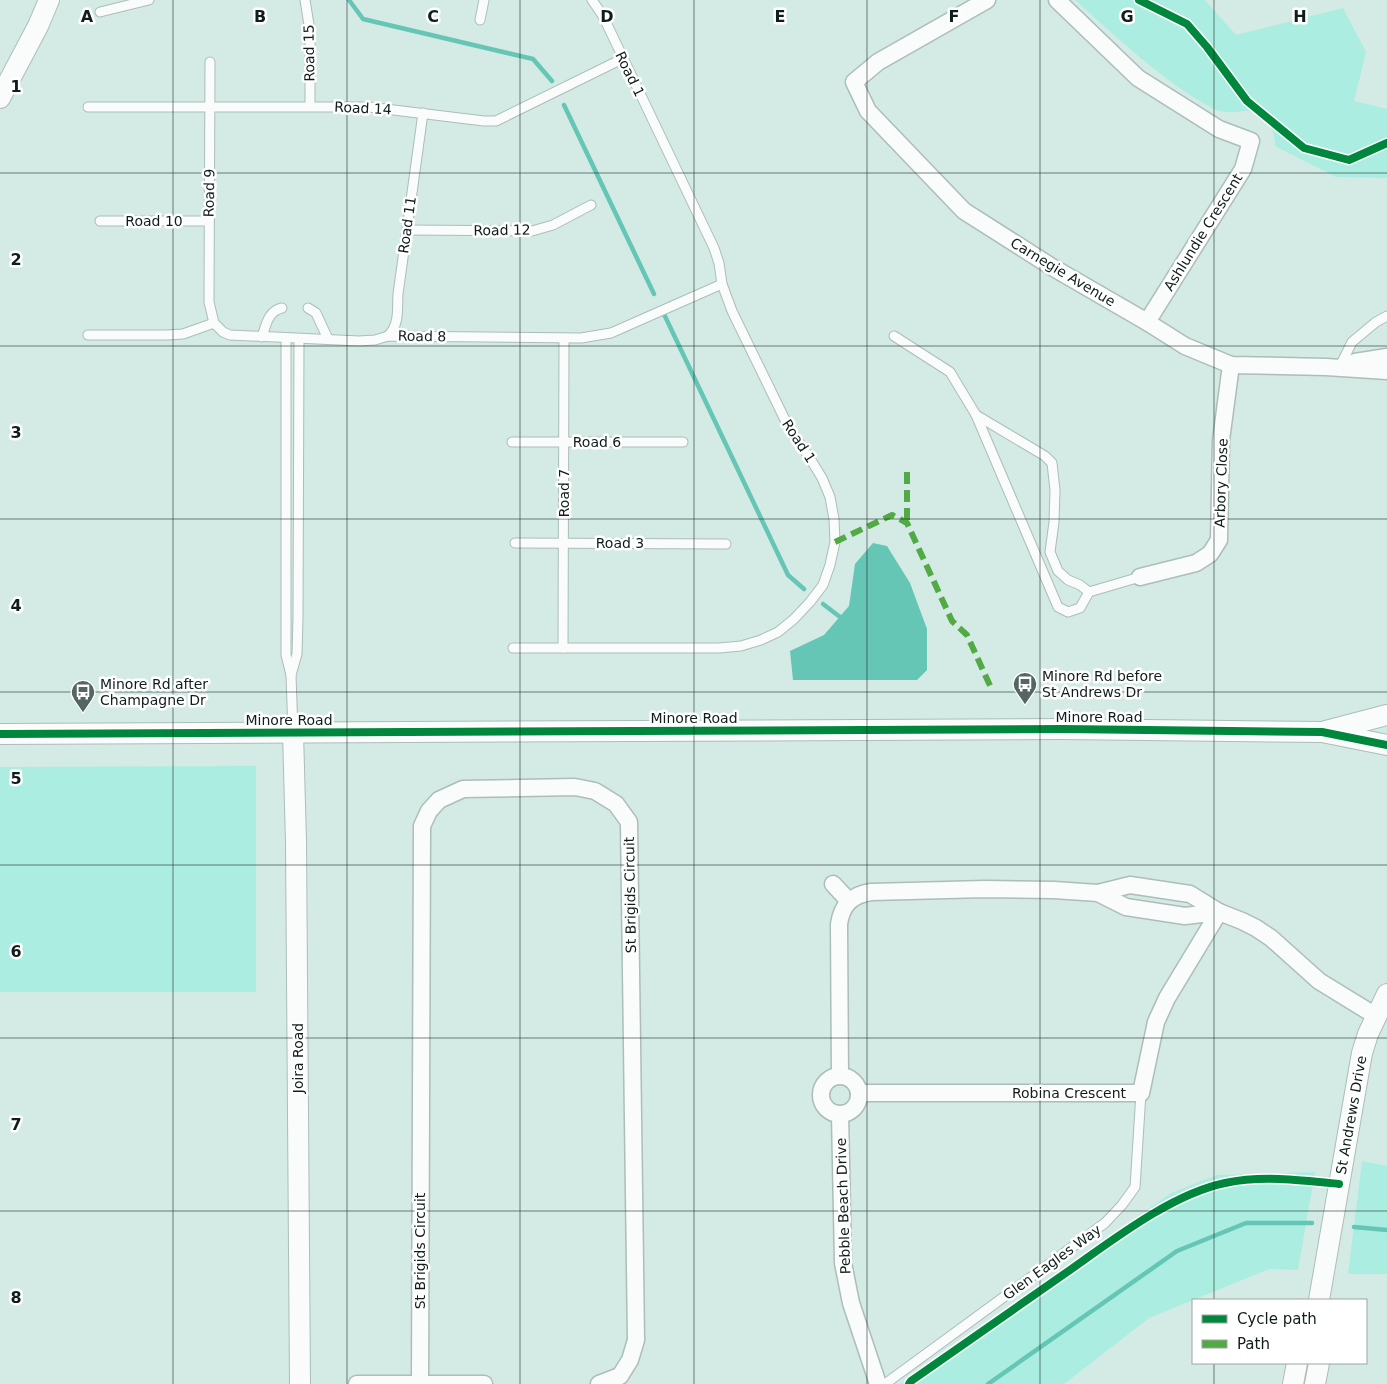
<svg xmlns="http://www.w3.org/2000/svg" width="1387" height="1384" viewBox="0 0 1387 1384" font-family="'DejaVu Sans',sans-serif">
	<rect width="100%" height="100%" fill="#d4eae5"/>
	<g fill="#abede0">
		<path d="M 1075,0 L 1205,0 L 1236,35 L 1343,8 L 1366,52 L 1354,101 L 1387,109 L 1387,178 L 1336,177 L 1275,146 C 1275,128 1266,110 1244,111 C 1233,112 1225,114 1214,109 C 1162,81 1119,39 1075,0 Z"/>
		<polygon points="256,766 256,992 0,992 0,767"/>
		<polygon points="1362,1161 1387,1166 1387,1274 1348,1274"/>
		<polygon points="1315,1172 1298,1270 1269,1269 1149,1318 1064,1384 901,1384 1171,1193 1217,1175"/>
	</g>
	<polygon fill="#66c6b5" points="873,543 887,546 910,583 927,629 927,670 917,680 793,680 790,651 824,635 849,606 855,564"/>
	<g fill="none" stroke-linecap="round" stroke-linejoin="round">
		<g stroke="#66c6b5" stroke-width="4.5">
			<polyline points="349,0 363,19 533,59 552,81"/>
			<polyline points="564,105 654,294"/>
			<polyline points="663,312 788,575 804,589"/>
			<polyline points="823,604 844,620"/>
			<polyline points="1354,1227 1387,1230"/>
			<polyline points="988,1384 1177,1251 1246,1223 1312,1223"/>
		</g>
		<g stroke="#acbdba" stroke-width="11">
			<g id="service">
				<polyline points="305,0 310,31 310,106"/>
				<polyline points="100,12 149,0"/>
				<polyline points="480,20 484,0"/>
				<polyline points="210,62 209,302 214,323 223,332 230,335 359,341 375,340 388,336 581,338 611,333 722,284"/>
				<polyline points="88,107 369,107 484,121 496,121 622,59"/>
				<polyline points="100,221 209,221"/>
				<polyline points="407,230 532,231 553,225 591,205"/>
				<polyline points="308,308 316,313 328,339"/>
				<polyline points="88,335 167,335 183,334 214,323"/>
				<path d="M 388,336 C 400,324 397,309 398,294 L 423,113"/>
				<polyline points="894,336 950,372 976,415 1058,607 1068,612 1080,608 1089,592 1140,577"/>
				<path d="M 262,337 C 266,325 268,311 282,308"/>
				<polyline points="286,338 286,655 291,675 293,732"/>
				<polyline points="1341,364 1352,342 1376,322 1387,316"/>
				<polyline points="976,415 1045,456 1052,463 1055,490 1054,522 1050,552 1058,571 1068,580 1080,585 1089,592"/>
				<polyline points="512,442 683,442"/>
				<polyline points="515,543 726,544"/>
				<polyline points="513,648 719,648 741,646 761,640 778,632 794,619 810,602 823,585 830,565 835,542 834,519 830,497 822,478 811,460 788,426 732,311 722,284 719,263 714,248 603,16 592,0"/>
				<polyline points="563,648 564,339"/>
				<polyline points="291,675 297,654 298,618 299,339"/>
				<polyline points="885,1384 1105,1223 1122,1205 1135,1187 1141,1093"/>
			</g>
		</g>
		<g stroke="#acbdba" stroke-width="19">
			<g id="minor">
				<polyline points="987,0 878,62 854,82 868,111 964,211 1052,267 1147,322 1185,346 1231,365 1326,367 1387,371"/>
				<polyline points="1057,0 1138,78 1219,129 1251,141 1243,169 1147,322"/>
				<polyline points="1355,362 1387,357"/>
				<polyline points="1140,577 1196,563 1210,554 1219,540 1221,440 1231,365"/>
				<polyline points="833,884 848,900"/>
				<polyline points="1098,893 1130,885 1190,894 1219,912 1242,921 1256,928 1271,938 1319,981 1376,1016"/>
				<path d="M 840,1076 L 839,924 C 842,905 851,895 871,892 L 985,889 L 1054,890 L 1098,893 L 1126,907 L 1185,916 L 1219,912"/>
				<circle cx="840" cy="1095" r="19"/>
				<polyline points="859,1093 1141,1093 1156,1022 1167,998 1219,912"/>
				<polyline points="840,1114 843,1263 851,1303 878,1384"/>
				<polyline points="420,1383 422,826 429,811 439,800 463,789 575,787 595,791 616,804 629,822 636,1340 630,1360 620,1376 599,1384"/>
				<polyline points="357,1384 484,1384"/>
			</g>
		</g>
		<g stroke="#acbdba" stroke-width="22">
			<g id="tertiary">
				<polyline points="0,98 38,26 49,0"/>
				<polyline points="1326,731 1387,715"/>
				<polyline points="293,732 296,841 300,1384"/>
				<polyline points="0,734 1062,729 1322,732 1387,745"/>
				<polyline points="1319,1300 1362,1053 1368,1034 1387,994"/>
				<polyline points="1293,1384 1297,1363"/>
				<polyline points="1315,1384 1319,1363"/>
			</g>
		</g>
		<use href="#service" stroke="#f9fcfb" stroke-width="9"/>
		<use href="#minor" stroke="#f9fcfb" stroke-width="16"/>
		<use href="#tertiary" stroke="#f9fcfb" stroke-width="20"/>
		<g stroke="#51aa43" stroke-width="6" stroke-dasharray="12 6" stroke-linecap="butt">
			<polyline points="907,472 907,523"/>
			<polyline points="835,542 892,515 907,523 952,621 967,635 992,690"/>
		</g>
		<g stroke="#fff" stroke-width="11">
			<g id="cycleway">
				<polyline points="1139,0 1187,24 1207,47 1247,101 1304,148 1349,160 1387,143"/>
				<polyline points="0,734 1062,729 1322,732 1387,745"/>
				<path d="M 909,1384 L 911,1381 C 964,1344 1017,1307 1070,1270 C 1114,1239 1172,1194 1225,1183 C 1262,1175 1302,1180 1339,1184"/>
			</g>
		</g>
		<use href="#cycleway" stroke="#00873e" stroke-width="8"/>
	</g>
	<path fill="none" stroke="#0f1e1b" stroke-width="1" stroke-opacity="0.55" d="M 173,0 L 173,1384M 347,0 L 347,1384M 520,0 L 520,1384M 694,0 L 694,1384M 867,0 L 867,1384M 1040,0 L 1040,1384M 1214,0 L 1214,1300M 0,173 L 1387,173M 0,346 L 1387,346M 0,519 L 1387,519M 0,692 L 1387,692M 0,865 L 1387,865M 0,1038 L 1387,1038M 0,1211 L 1387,1211M 1214,1363 L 1214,1384"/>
	<defs>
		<g id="bus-pin" transform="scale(1.25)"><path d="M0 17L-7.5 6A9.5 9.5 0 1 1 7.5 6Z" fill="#546562" stroke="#fff"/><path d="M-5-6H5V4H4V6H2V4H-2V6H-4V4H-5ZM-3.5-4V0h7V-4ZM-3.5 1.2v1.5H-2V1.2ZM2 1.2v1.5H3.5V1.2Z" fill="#fff"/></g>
	</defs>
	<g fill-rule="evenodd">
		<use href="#bus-pin" x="1025" y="684"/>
		<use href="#bus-pin" x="83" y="692"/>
	</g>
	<g text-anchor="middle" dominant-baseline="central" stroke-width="5" stroke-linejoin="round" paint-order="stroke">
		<g font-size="14" fill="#0f1e1b" stroke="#fff">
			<text transform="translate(309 53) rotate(-91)">Road 15</text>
			<text transform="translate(630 74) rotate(64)">Road 1</text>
			<text transform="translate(363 108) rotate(3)">Road 14</text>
			<text transform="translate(209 193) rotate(-89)">Road 9</text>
			<text x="154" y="221">Road 10</text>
			<text transform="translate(407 225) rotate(-82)">Road 11</text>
			<text transform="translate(502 230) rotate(-1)">Road 12</text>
			<text transform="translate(1203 232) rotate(-58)">Ashlundie Crescent</text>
			<text transform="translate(1063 272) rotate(31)">Carnegie Avenue</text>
			<text transform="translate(422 336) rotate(1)">Road 8</text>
			<text transform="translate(799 441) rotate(57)">Road 1</text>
			<text x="597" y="442">Road 6</text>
			<text transform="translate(1221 483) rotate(-88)">Arbory Close</text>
			<text transform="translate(564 493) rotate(-90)">Road 7</text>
			<text x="620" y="543">Road 3</text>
			<text x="1099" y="717">Minore Road</text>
			<text x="694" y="718">Minore Road</text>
			<text x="289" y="720">Minore Road</text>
			<text transform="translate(630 895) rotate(-91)">St Brigids Circuit</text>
			<text transform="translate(298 1058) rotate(-90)">Joira Road</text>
			<text x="1069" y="1093">Robina Crescent</text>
			<text transform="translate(1351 1115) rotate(-80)">St Andrews Drive</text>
			<text transform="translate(843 1206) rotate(-92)">Pebble Beach Drive</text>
			<text transform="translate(420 1251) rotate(-90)">St Brigids Circuit</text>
			<text transform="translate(1052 1262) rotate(-36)">Glen Eagles Way</text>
		</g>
		<g font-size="14" fill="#0f1e1b" stroke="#fff" text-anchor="start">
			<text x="1042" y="676">Minore Rd before<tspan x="1042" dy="16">St Andrews Dr</tspan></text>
			<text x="100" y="684">Minore Rd after<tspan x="100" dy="16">Champagne Dr</tspan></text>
		</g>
	</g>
	<g font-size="16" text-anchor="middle" font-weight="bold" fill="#0f1e1b" stroke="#fff" stroke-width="5" stroke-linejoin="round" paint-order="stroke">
		<text x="87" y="22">A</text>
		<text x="260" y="22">B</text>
		<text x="433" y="22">C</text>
		<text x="607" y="22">D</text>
		<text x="780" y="22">E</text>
		<text x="954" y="22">F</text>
		<text x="1127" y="22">G</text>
		<text x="1300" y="22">H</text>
		<text x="16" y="92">1</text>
		<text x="16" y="265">2</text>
		<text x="16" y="438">3</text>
		<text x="16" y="611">4</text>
		<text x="16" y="784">5</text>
		<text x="16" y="957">6</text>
		<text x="16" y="1130">7</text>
		<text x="16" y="1303">8</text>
	</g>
	<rect x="1192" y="1299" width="175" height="65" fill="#ffffff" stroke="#9fa5a4"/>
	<rect x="1202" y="1315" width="25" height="8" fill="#00873e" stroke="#9fa5a4"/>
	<text x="1237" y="1324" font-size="15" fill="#0f1e1b">Cycle path</text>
	<rect x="1202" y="1340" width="25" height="8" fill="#51aa43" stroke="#9fa5a4"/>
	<text x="1237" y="1349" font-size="15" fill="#0f1e1b">Path</text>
</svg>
